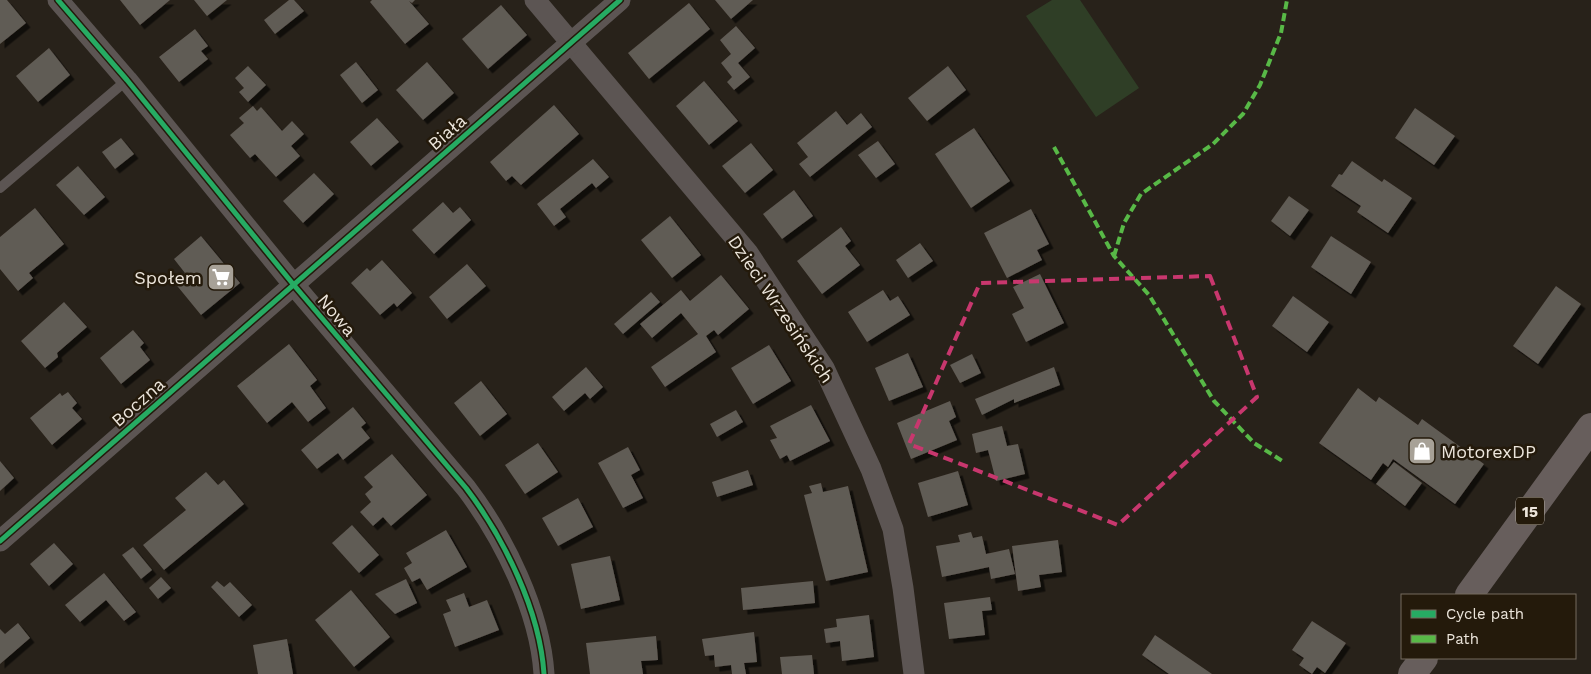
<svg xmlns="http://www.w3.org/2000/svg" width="1591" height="674" viewBox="0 0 1591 674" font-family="'Work Sans',sans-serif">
	<defs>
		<filter id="shadow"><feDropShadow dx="4.5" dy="4.5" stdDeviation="0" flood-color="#0009"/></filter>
	</defs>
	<rect width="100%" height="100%" fill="#28221a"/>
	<polygon fill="#2f3e26" points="1052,0 1080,0 1139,88 1096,117 1026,16"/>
	<g fill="#615b54" filter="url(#shadow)">
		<polygon points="0,0 7,0 26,23 0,44"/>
		<polygon points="120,0 170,0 140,25"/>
		<polygon points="194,0 227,0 207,16"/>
		<polygon points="289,0 294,0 304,11 275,34 264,20"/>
		<polygon points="372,0 415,0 412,3 409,1 429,24 405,44 370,2"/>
		<polygon points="715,0 753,0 731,19"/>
		<polygon points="689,3 710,29 649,79 628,53"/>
		<polygon points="501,5 527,35 488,69 462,39"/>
		<polygon points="736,26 755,48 738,63 750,77 734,90 727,82 732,77 721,63 731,54 720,40"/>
		<polygon points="195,29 208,46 201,51 208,59 179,82 159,57"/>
		<polygon points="49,48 70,75 38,102 16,76"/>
		<polygon points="356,62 378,90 362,103 340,75"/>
		<polygon points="427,62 454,93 423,120 396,90"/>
		<polygon points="248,66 266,85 248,102 239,92 244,88 235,78"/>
		<polygon points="948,66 966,90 927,121 908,98"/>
		<polygon points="704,81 738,121 709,145 676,106"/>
		<polygon points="554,105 579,134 521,185 512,176 506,181 490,162"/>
		<polygon points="253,106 257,111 261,107 282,131 292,121 304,134 291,146 300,156 276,177 255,154 250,158 230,135 244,123 239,118"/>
		<polygon points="1415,108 1455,136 1434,165 1395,138"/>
		<polygon points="836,111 847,125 861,113 872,127 810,177 799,164 808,157 797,143"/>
		<polygon points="377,118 399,142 371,166 350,142"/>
		<polygon points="974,128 1010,181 971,208 935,154"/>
		<polygon points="121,138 134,154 115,169 102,152"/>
		<polygon points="878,141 895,164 876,178 858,155"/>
		<polygon points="751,143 773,170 745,193 722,166"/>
		<polygon points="593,159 609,177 596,188 592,183 560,209 566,217 554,226 537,204"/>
		<polygon points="1352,161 1382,182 1384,179 1412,198 1388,233 1357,212 1361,206 1331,186 1339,174 1342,175"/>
		<polygon points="78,166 105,197 84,215 56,185"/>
		<polygon points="314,173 334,194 303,223 283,201"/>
		<polygon points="794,190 813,216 782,239 763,214"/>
		<polygon points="1289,196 1309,210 1290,236 1271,221"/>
		<polygon points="443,202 453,213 460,207 471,220 434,254 412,230"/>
		<polygon points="35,208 64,244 29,273 33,278 18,291 0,269 0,237"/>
		<polygon points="1031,209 1049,244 1037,250 1042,260 1007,278 984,233"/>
		<polygon points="670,216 701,255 672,278 641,240"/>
		<polygon points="841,227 851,241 845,246 860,265 822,294 797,261"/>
		<polygon points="201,236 240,283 201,315 174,282 185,273 174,259"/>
		<polygon points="1331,236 1371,262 1351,294 1311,267"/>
		<polygon points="920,243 933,261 908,278 896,260"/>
		<polygon points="382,260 412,293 397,307 394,303 380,315 351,283 367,268 370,271"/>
		<polygon points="467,264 486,286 447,319 429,297"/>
		<polygon points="1040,274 1064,323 1026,342 1012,314 1024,308 1013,287"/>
		<polygon points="721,275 749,309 718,335 714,330 706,336 716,352 665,387 651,367 698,334 681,313 652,338 640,324 681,290 690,301"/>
		<polygon points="1556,286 1581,304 1538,364 1513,346"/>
		<polygon points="883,290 890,301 898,296 910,315 867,342 848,312"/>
		<polygon points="651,292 660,302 623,334 614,324"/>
		<polygon points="1293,296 1329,322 1307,352 1272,326"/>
		<polygon points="64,302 87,327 57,353 58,357 45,368 21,341"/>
		<polygon points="133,330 144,343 140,347 150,360 121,384 100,358"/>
		<polygon points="289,344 317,380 310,386 326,408 308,422 292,402 267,423 237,386"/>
		<polygon points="769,345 791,381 753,404 731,368"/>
		<polygon points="908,353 923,387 889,401 875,368"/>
		<polygon points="972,354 981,373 960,383 950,365"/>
		<polygon points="586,367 603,387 590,399 585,393 564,411 552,397"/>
		<polygon points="1054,367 1060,385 1014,403 1014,399 982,415 975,399"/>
		<polygon points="481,381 507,414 480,436 454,403"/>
		<polygon points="1358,388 1376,402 1379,397 1418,425 1422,419 1484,464 1455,504 1393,459 1388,467 1383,463 1371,480 1319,443"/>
		<polygon points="68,392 77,403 72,408 82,419 52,445 30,418 60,393 62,396"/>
		<polygon points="950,401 956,417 949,421 957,440 911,459 897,423"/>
		<polygon points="811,405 830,441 790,461 787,455 780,459 770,440 777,438 770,426"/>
		<polygon points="353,407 366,423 361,427 370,438 343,460 338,453 317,469 301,450"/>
		<polygon points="736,410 743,422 717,437 710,424"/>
		<polygon points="1002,426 1007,446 1018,444 1025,474 996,481 988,450 976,453 972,434"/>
		<polygon points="538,443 558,472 525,494 505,465"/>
		<polygon points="628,447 640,470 631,475 643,498 623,508 598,463"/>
		<polygon points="392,454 427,495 391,526 383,517 373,526 360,512 371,502 365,494 373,487 364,477"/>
		<polygon points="0,461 14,478 0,491"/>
		<polygon points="1394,462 1422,483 1405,506 1376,484"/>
		<polygon points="748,470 753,485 717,497 712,482"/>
		<polygon points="958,471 968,505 928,517 918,483"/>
		<polygon points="206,472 218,485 224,480 244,504 164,570 143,545 186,510 175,498"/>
		<polygon points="821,483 823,492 848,486 868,572 826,581 804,495 812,493 809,486"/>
		<polygon points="578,498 593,527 558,546 542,518"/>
		<polygon points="352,525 379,555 359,573 332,543"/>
		<polygon points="446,530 467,567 427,590 420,578 412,582 404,568 412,563 406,553"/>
		<polygon points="971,532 973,538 982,536 986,554 1009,549 1015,574 991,579 989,567 942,577 936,546 960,542 958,535"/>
		<polygon points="1058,540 1062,572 1039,575 1041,587 1018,591 1012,546"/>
		<polygon points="54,543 73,564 49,586 30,564"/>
		<polygon points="133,547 152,570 141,579 122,555"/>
		<polygon points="610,556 620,600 581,609 571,564"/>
		<polygon points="104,573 136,612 124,621 106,600 80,622 65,605"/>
		<polygon points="161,577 171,588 158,599 149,588"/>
		<polygon points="406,579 417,603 395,614 375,594"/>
		<polygon points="217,581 224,587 230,582 252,605 239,617 211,587"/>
		<polygon points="813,581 815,603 743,610 741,588"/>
		<polygon points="351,590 390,637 354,667 315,620"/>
		<polygon points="464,593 469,607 487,600 499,630 455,647 443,614 451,611 446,600"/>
		<polygon points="990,597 992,610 982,611 985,635 949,639 944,603"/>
		<polygon points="869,615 874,657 842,661 840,641 826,643 824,629 837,627 836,619"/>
		<polygon points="1312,621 1346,643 1325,673 1317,667 1312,674 1299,665 1304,658 1292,650"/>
		<polygon points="18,623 30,638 0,664 0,629 5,634"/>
		<polygon points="754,632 757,662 744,663 746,674 732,674 731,665 715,667 714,655 705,656 702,639"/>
		<polygon points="1155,635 1212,674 1169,674 1142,655"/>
		<polygon points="656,636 658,660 641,661 643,674 590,674 586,643"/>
		<polygon points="287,639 293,674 258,674 253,645"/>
		<polygon points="812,655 814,674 782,674 780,657"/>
	</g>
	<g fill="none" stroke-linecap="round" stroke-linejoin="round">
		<polyline stroke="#5c5553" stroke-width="10" points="0,188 127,80"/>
		<g stroke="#5c5553" stroke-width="21">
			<path d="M 58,0 L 127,80 L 293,284 L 466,488 C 504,538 540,611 544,674"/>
			<polyline points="535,0 748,253 824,368 871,469 893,529 903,588 914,674"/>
			<polyline points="0,541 620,0"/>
		</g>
		<g stroke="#675e5c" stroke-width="28">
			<polyline points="1469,595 1591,427"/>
			<polyline points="1412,674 1424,658"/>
		</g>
		<g stroke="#58b947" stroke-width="4" stroke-dasharray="8 4" stroke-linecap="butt">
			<polyline points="1054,147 1114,256 1149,295 1214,401 1254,443 1284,462"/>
			<polyline points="1114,256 1124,223 1141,194 1213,144 1243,114 1260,85 1281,33 1287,0"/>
		</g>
		<g stroke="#241a0b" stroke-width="8">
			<g id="cycleway">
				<path d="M 58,0 L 127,80 L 293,284 L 466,488 C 504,538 540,611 544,674"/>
				<polyline points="0,541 620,0"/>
			</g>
		</g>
		<use href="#cycleway" stroke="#26ab63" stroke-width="5"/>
	</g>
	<path fill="none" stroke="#c8376e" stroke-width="4" stroke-dasharray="10 6" stroke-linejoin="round" d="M 1210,276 L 1257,397 L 1118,525 L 909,444 L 980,283 Z"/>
	<defs>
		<g id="supermarket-square" transform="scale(1.4375)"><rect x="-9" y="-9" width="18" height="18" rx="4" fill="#a7a197" stroke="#241a0b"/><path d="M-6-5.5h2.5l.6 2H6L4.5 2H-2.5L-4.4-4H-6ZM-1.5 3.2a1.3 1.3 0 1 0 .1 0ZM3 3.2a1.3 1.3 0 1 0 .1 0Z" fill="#fff"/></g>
		<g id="shop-square" transform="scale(1.4375)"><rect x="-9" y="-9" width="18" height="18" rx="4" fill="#a7a197" stroke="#241a0b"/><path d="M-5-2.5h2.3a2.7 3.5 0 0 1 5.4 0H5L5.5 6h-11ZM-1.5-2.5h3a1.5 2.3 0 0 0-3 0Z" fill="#fff"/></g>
	</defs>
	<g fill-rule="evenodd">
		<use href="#supermarket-square" x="221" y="277"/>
		<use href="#shop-square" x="1422" y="451"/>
	</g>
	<g text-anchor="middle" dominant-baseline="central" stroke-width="5" stroke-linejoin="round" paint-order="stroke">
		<rect fill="#241a0b" stroke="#b0a89d" stroke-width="1" x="1516" y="497.5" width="28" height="27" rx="4"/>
		<g font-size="16" font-weight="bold" fill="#ece5db">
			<text x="1530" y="511">15</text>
		</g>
		<g font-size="18" fill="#ece5db" stroke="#241a0b">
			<text transform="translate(447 132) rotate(-41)">Biała</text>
			<text transform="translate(781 309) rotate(56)">Dzieci Wrzesińskich</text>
			<text transform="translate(337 315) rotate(50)">Nowa</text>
			<text transform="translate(138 402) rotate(-41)">Boczna</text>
		</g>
		<g font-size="18" fill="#ece5db" stroke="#241a0b" text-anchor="end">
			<text x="202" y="277">Społem</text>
			<text x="1441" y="451" text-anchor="start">MotorexDP</text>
		</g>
	</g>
	<rect x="1401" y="594" width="175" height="65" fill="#241a0b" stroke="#746b5e"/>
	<rect x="1411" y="610" width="25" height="8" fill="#26ab63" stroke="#746b5e"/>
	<text x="1446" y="619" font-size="15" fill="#ece5db">Cycle path</text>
	<rect x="1411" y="635" width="25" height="8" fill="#58b947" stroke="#746b5e"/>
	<text x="1446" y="644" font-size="15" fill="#ece5db">Path</text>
</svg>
